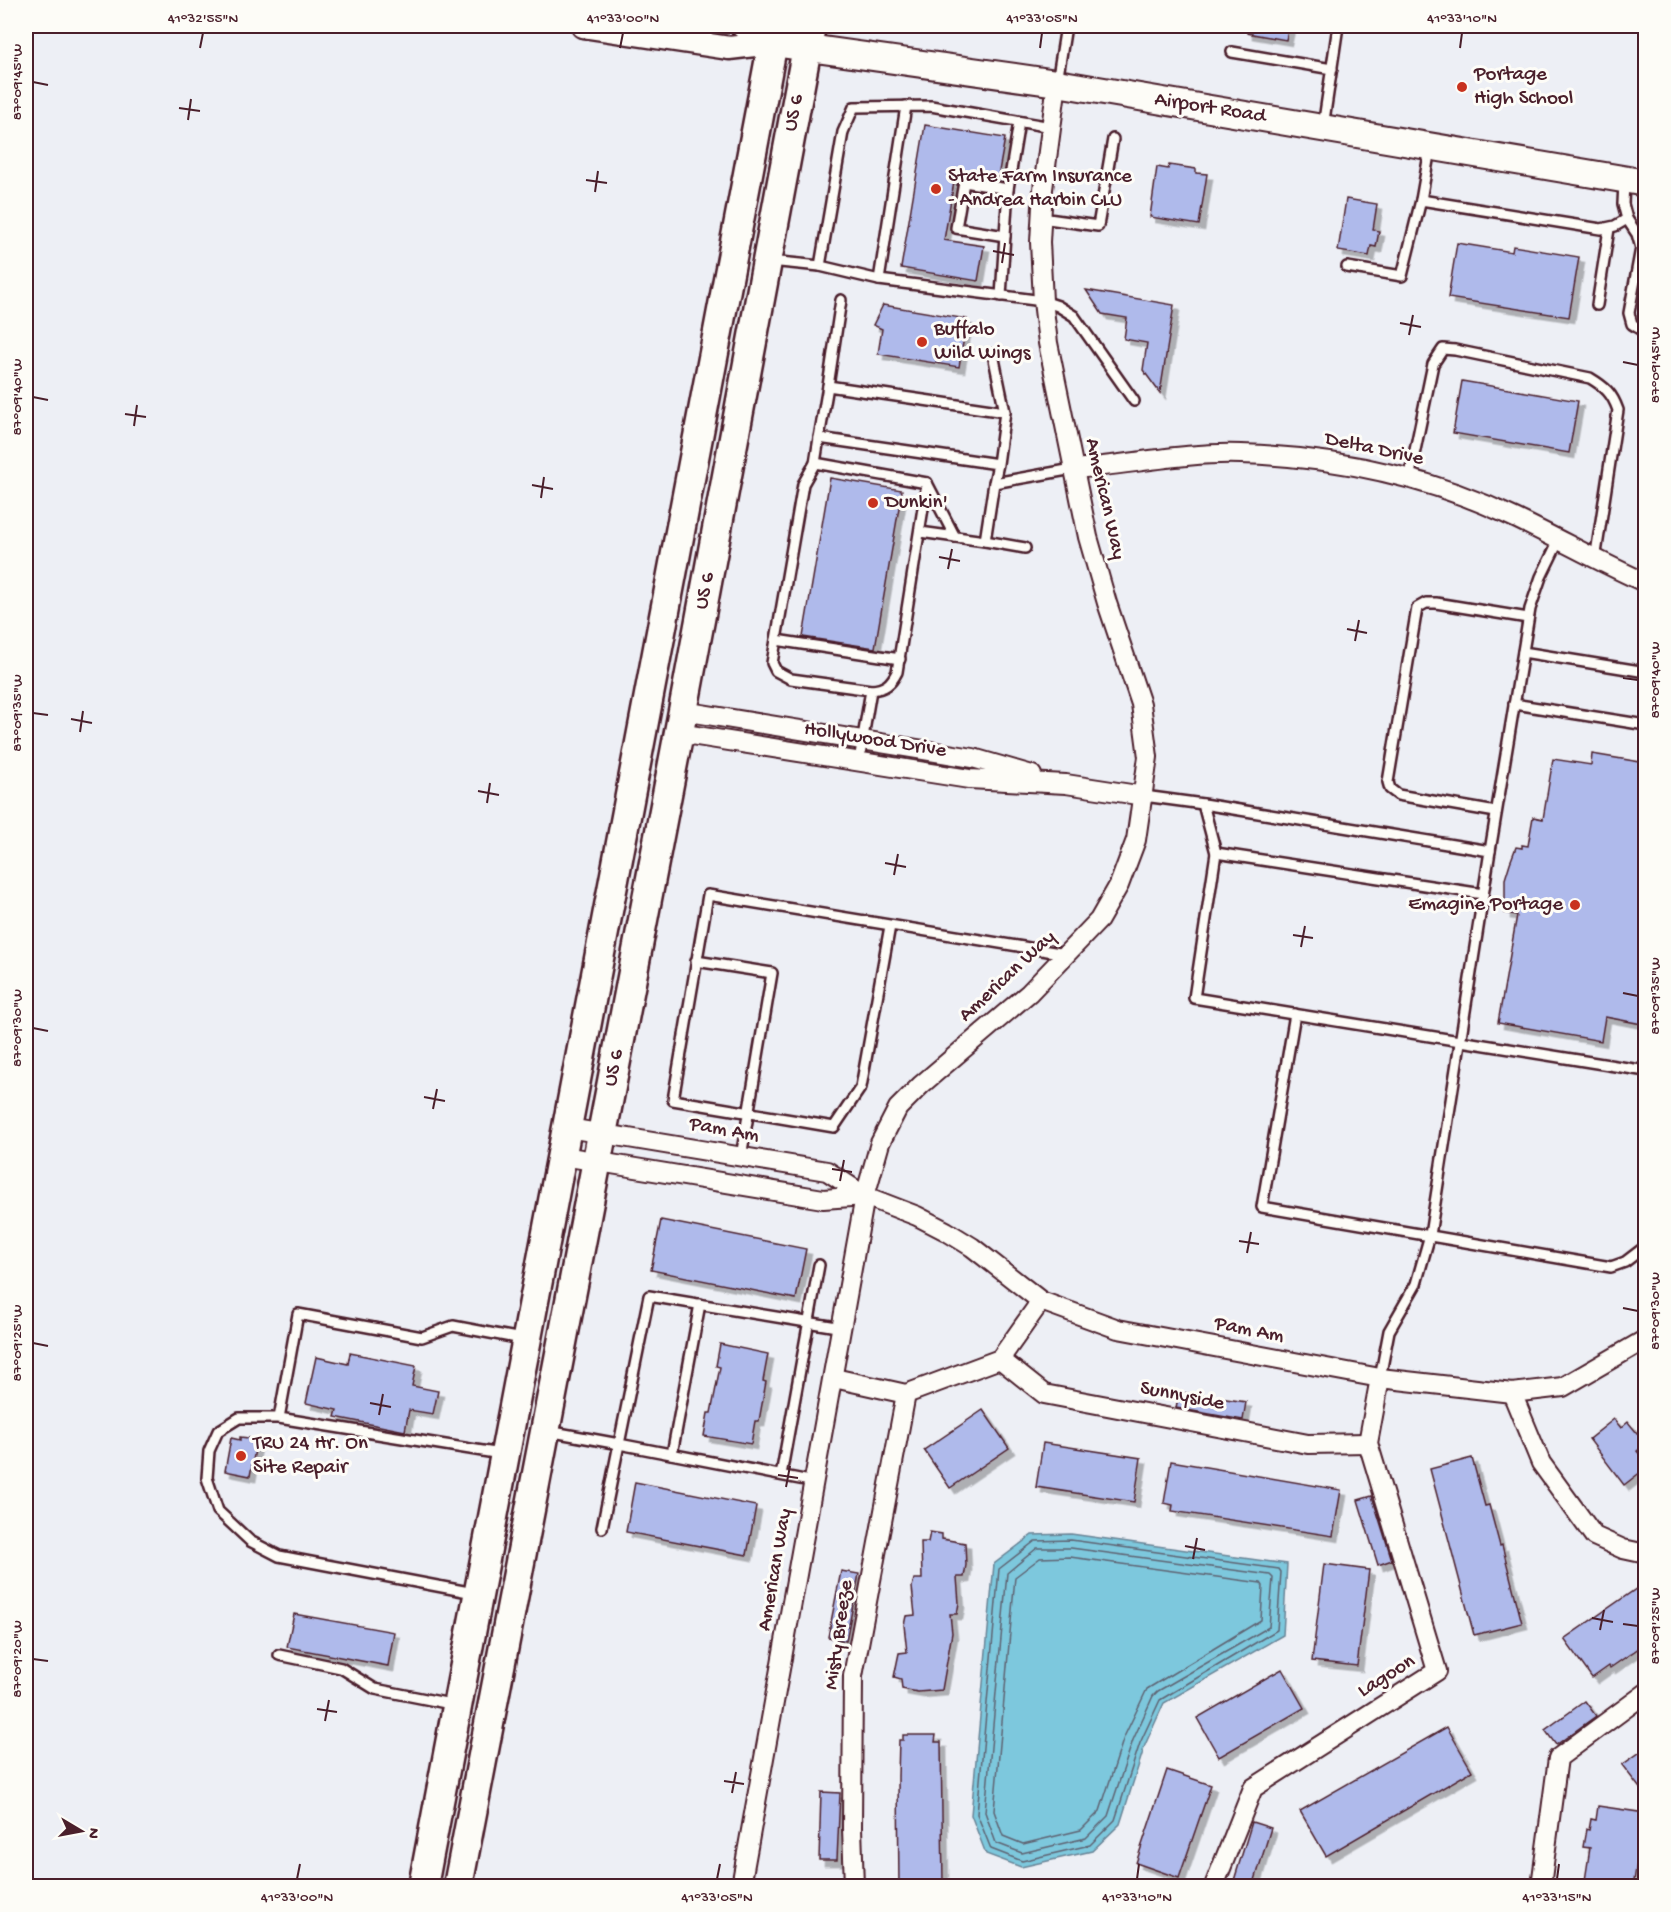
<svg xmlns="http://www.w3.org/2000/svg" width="1671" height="1912" viewBox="0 0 1671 1912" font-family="'Gochi Hand',sans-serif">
	<defs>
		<filter id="shadow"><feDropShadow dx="5.5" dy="5.5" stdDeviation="0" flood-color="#0004"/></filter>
	</defs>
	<rect width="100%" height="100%" fill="#edeff5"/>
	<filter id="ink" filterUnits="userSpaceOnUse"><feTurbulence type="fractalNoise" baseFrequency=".0167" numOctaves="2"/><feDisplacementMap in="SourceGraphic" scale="12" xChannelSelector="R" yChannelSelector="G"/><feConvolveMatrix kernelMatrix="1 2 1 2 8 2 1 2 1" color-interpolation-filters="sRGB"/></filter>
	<g filter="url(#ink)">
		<polygon fill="#7dc8dd" stroke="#698496" stroke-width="1.5" points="1071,1534 1287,1564 1283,1635 1164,1703 1145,1745 1120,1824 1092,1851 1021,1867 986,1854 971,1815 994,1564 1032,1535"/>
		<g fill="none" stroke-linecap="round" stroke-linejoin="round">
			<g stroke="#5e6372" stroke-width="1.5">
				<polygon points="1071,1540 1279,1569 1281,1572 1277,1630 1160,1700 1140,1743 1115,1820 1090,1845 1022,1861 991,1849 977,1814 999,1569 1035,1541"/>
				<polygon points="1037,1548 1071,1548 1270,1575 1273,1578 1269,1627 1158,1691 1153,1696 1133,1740 1108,1816 1086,1838 1022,1853 996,1843 985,1812 1007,1573"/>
				<polygon points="1040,1558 1070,1557 1261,1583 1263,1586 1261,1620 1147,1689 1124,1737 1100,1811 1081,1830 1023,1844 1003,1836 994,1811 1015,1577"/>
			</g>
		</g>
		<g fill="#afbaeb" stroke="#4a1f2b" stroke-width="1.5" filter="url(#shadow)">
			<polygon points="1247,26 1289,26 1286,40 1247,33"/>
			<polygon points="925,125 1005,138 998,177 956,170 944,240 984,246 978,281 901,268"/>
			<polygon points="1169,165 1196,169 1196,173 1207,174 1199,225 1150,217 1157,167 1168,169"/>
			<polygon points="1346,199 1377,204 1373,230 1379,231 1376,247 1371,246 1369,256 1338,251"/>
			<polygon points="1457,243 1512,252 1513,246 1579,257 1569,317 1448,298"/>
			<polygon points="1086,290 1174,305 1160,393 1143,370 1147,343 1124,339 1127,318 1102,314"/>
			<polygon points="883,305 967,319 959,367 878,354 882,329 873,325"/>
			<polygon points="1462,381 1578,401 1569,453 1453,433"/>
			<polygon points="830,478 902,490 875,648 803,637"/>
			<polygon points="1592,754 1646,763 1646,1016 1643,1016 1642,1024 1605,1017 1601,1041 1498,1023 1517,915 1505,913 1505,879 1510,863 1516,847 1522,848 1522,845 1528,846 1533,817 1543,819 1553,759 1591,765"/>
			<polygon points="661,1220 806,1249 796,1299 651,1270"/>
			<polygon points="720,1344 768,1354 763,1381 766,1382 759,1421 755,1421 751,1444 704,1436 708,1413 711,1413 720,1367 716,1366"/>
			<polygon points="350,1353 416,1366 412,1386 438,1391 433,1414 409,1410 405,1431 335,1417 337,1410 306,1403 316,1357 348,1364"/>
			<polygon points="1179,1392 1246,1402 1243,1420 1176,1408"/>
			<polygon points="983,1410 1009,1448 950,1488 924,1450"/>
			<polygon points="1614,1419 1621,1428 1628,1422 1646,1444 1637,1451 1646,1462 1646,1468 1624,1485 1589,1439"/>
			<polygon points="240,1437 257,1439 250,1476 225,1471 231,1438 240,1440"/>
			<polygon points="1043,1443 1141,1458 1134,1502 1036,1487"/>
			<polygon points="1472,1458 1485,1506 1489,1505 1500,1546 1502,1545 1522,1623 1474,1635 1430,1469"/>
			<polygon points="1171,1461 1341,1490 1333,1536 1172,1511 1173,1505 1164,1503"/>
			<polygon points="635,1482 756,1506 747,1555 626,1532"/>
			<polygon points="1372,1496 1392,1560 1378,1565 1358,1500"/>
			<polygon points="930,1532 942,1534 942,1539 965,1543 966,1565 964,1577 957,1577 959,1603 957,1614 950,1614 952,1633 942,1690 918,1692 902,1689 901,1679 894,1677 899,1653 907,1652 904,1625 906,1616 915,1615 912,1587 914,1579 922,1579 921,1542 928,1542"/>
			<polygon points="1324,1564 1369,1570 1357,1666 1312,1661"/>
			<polygon points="841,1571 859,1574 846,1641 828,1637"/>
			<polygon points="1646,1582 1646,1643 1610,1668 1609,1666 1592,1678 1564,1639"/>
			<polygon points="294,1614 394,1632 388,1666 287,1647"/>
			<polygon points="1282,1669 1304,1708 1219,1757 1197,1718"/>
			<polygon points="1585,1701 1596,1716 1556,1745 1545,1730"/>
			<polygon points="1447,1727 1472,1771 1326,1856 1300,1811"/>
			<polygon points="903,1735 936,1735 935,1742 941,1742 943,1883 937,1883 937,1887 899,1887 898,1777 899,1740 903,1740"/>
			<polygon points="1646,1748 1646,1796 1622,1765"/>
			<polygon points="1167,1770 1211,1785 1179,1878 1136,1863"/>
			<polygon points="821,1792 840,1793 837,1860 819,1860"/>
			<polygon points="1598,1806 1645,1813 1633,1887 1584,1887 1590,1848 1583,1847 1586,1829 1589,1830 1591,1819 1596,1820"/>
			<polygon points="1252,1822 1271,1828 1253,1887 1232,1887"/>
		</g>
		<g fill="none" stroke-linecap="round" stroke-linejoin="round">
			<g stroke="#4a1f2b" stroke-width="14">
				<g id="service">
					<polyline points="1232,52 1332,69"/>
					<polyline points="1057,82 1066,26"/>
					<polyline points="1323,127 1338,26"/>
					<polyline points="1624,182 1623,204 1627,219 1637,234 1641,248 1645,253"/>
					<polyline points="1421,200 1601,229 1615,226 1627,219"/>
					<polyline points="1041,218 1098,226 1113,139"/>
					<polyline points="1005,236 956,228 964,182 1008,189"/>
					<polyline points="1641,248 1629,313 1632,324 1646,333"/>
					<polyline points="770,261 820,266 879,280 1043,301 1058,306 1074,316 1134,401"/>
					<polyline points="820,266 843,132 854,107 931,106 1051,127"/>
					<polyline points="1347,267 1402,276 1421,200 1430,149"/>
					<polyline points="879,280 906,106"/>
					<polyline points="1001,296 1008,189 1019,122"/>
					<polyline points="1597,305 1609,229"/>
					<polyline points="993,354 1005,412"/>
					<polyline points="828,386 841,300"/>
					<polyline points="819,438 815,463 803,484 772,663 776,671 791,679 871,690 859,761"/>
					<polyline points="815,463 927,483"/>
					<path d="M 1409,479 L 1433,364 L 1443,349 L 1455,350 L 1590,378 C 1605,387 1612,393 1618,410 L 1595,560"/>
					<polyline points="927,483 955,537"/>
					<polyline points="994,483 998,464 819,438 828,386 1005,412 998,464"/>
					<polyline points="920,532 985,541 994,483 1073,469"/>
					<polyline points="985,541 1025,548"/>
					<polyline points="776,640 900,659"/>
					<polyline points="1523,652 1646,672"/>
					<path d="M 871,690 C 885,689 891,684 897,672 L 927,483"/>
					<polyline points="1514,704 1646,725"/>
					<polyline points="1144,796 1203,804 1490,851 1430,1235 1416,1284 1389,1331 1380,1378"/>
					<polyline points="1203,804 1216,853"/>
					<polyline points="1496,812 1398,795 1390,789 1388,782 1417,608 1426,603 1436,603 1528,618"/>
					<polyline points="1490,851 1530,609 1541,577 1559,540"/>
					<polyline points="1483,894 1216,853 1194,998 1646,1071"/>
					<polyline points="890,926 861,1087 834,1127 673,1100 708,895 1066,954"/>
					<polyline points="696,961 772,973 741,1157"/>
					<polyline points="1295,1014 1262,1207 1611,1267 1625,1262 1646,1246"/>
					<polyline points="279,1418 239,1418 218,1431 209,1451 207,1478 218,1511 250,1541 279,1556 474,1593"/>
					<polyline points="548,1431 619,1444 602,1528"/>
					<polyline points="501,1454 279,1418 298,1314 422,1337 453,1326 522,1339"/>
					<polyline points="672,1454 700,1304"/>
					<polyline points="781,1475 819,1265"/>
					<polyline points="815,1482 619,1444 649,1296 843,1328"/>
					<polyline points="279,1655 341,1668 375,1689 456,1705"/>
				</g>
			</g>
			<g stroke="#4a1f2b" stroke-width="22">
				<g id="minor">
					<path d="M 1073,469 C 1129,465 1185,452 1241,454 C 1335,457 1430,477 1515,518 C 1559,539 1601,563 1646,583"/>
					<polyline points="683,711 973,758 1032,775"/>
					<polyline points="678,733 969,779 1066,784 1144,796"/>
					<polyline points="568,1128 827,1171 865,1196 917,1216 946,1231 972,1247 1041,1301 1118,1329 1380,1378 1512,1393 1563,1387 1646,1339"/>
					<polyline points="563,1156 823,1199 865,1196"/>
					<polyline points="1000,1359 1044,1394 1308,1444 1368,1443"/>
					<polyline points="834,1378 906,1394 1000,1359 1041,1301"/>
					<polyline points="1512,1393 1541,1463 1594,1536 1623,1549 1646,1554"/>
					<polyline points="741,1886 865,1196 880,1143 898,1108 921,1085 1029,993 1099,920 1119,885 1136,840 1148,757 1141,704 1107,603 1088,537 1048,343 1043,301 1040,242 1043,189 1057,83"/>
					<polyline points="854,1886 852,1828 853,1676 906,1394"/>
					<polyline points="1214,1886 1253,1788 1437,1671 1368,1443 1380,1378"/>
					<polyline points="1541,1886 1558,1758 1646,1693"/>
				</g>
			</g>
			<g stroke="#4a1f2b" stroke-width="27">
				<g id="tertiary">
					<polyline points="583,26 729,48 773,43"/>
					<polyline points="742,26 773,43"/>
				</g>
			</g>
			<g stroke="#4a1f2b" stroke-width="30">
				<polyline id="secondary" points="773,43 1057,83 1646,183"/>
			</g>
			<g stroke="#4a1f2b" stroke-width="33">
				<g id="primary">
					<polyline points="423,1886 776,26"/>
					<polyline points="458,1886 683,711 811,26"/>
				</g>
			</g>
			<use href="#service" stroke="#fdfcf7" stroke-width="9"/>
			<use href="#minor" stroke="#fdfcf7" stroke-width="18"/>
			<use href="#tertiary" stroke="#fdfcf7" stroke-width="22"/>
			<use href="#secondary" stroke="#fdfcf7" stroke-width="26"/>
			<use href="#primary" stroke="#fdfcf7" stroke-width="28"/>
		</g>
	</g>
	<path fill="none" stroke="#4a1f2b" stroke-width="2" d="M 200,48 L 203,33M 620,48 L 623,33M 1040,48 L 1042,33M 1460,48 L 1462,33M 33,82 L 48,85M 179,108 L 200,111M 188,120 L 191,99M 586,180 L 607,183M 595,192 L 598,171M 993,251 L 1014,255M 1002,263 L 1005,243M 1400,323 L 1421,327M 1409,335 L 1413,315M 1623,362 L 1638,365M 33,397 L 48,400M 125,414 L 146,417M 134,426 L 137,405M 532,485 L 553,489M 541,498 L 544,477M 939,557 L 960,561M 948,569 L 952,549M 1347,629 L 1367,633M 1355,641 L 1359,620M 1623,678 L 1638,680M 33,713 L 48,715M 71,719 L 92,723M 80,732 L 83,711M 478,791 L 499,795M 487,803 L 490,783M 885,863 L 906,867M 894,875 L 898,854M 1293,935 L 1313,938M 1301,947 L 1305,926M 1623,993 L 1638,996M 33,1028 L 48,1031M 424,1097 L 445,1101M 433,1109 L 437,1089M 832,1169 L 852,1172M 840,1181 L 844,1160M 1239,1241 L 1259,1244M 1247,1253 L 1251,1232M 1623,1308 L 1638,1311M 33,1343 L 48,1346M 370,1403 L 391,1407M 379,1415 L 383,1394M 778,1475 L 798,1478M 786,1487 L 790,1466M 1185,1546 L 1205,1550M 1193,1559 L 1197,1538M 1592,1618 L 1613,1622M 1623,1624 L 1638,1626M 1600,1630 L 1604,1610M 33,1659 L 48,1661M 317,1709 L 337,1712M 325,1721 L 329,1700M 724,1781 L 744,1784M 732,1793 L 736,1772M 297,1879 L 300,1864M 717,1879 L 720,1864M 1137,1879 L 1139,1864M 1557,1879 L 1559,1864"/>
	<g fill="#c8321e" stroke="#fdfcf7" stroke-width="2">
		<circle cx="1462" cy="87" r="6"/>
		<circle cx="936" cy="189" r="6"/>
		<circle cx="922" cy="342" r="6"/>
		<circle cx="873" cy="503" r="6"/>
		<circle cx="1575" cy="905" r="6"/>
		<circle cx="241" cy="1456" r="6"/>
	</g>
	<g text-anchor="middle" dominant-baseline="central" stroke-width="6" stroke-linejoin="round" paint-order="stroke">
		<g font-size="21" fill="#4a1f2b" stroke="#fdfcf7" text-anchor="start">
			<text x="1474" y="75">Portage<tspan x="1474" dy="24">High School</tspan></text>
			<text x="948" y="177">State Farm Insurance<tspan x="948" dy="24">- Andrea Harbin CLU</tspan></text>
			<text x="934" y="330">Buffalo<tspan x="934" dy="24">Wild Wings</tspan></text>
			<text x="885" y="503">Dunkin'</text>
			<text x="1563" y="905" text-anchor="end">Emagine Portage</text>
			<text x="253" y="1444">TRU 24 Hr. On<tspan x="253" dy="24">Site Repair</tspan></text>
		</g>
		<g font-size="21" fill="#4a1f2b" stroke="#fdfcf7">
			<text transform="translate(1210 109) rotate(9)">Airport Road</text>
			<text transform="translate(795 113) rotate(-79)">US 6</text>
			<text transform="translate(1374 450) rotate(12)">Delta Drive</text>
			<text transform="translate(1104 499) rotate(77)">American Way</text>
			<text transform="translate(706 591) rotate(-79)">US 6</text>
			<text transform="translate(875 741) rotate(9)">Hollywood Drive</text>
			<text transform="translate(1008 977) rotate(-43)">American Way</text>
			<text transform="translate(615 1068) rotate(-79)">US 6</text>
			<text transform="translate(724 1131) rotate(10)">Pam Am</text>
			<text transform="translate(1249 1331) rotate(11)">Pam Am</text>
			<text transform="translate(1182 1397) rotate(11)">Sunnyside</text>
			<text transform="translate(776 1570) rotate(-80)">American Way</text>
			<text transform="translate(840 1635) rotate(-82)">Misty Breeze</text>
			<text transform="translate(1387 1677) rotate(-32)">Lagoon</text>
		</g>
	</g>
	<rect width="1671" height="1912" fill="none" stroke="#fdfcf7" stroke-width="66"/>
	<g transform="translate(81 1831) rotate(100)" stroke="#fdfcf7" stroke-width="4.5" paint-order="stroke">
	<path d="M0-4.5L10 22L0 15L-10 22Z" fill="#4a1f2b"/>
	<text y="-9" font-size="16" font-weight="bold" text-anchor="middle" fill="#4a1f2b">N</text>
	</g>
	<rect x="33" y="33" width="1605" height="1846" fill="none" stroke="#4a1f2b" stroke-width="2"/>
	<g font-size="15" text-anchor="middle" fill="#4a1f2b">
		<text x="203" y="22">41°32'55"N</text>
		<text x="623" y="22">41°33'00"N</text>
		<text x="1042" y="22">41°33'05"N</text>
		<text x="1462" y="22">41°33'10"N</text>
		<text transform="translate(16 82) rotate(-90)" y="5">87°09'45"W</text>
		<text transform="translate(1654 365) rotate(-90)" y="5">87°09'45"W</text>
		<text transform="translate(16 397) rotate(-90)" y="5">87°09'40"W</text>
		<text transform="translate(1654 680) rotate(-90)" y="5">87°09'40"W</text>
		<text transform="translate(16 713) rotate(-90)" y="5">87°09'35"W</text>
		<text transform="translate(1654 996) rotate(-90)" y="5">87°09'35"W</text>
		<text transform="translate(16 1028) rotate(-90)" y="5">87°09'30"W</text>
		<text transform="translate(1654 1311) rotate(-90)" y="5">87°09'30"W</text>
		<text transform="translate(16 1343) rotate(-90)" y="5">87°09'25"W</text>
		<text transform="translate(1654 1626) rotate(-90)" y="5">87°09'25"W</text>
		<text transform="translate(16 1659) rotate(-90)" y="5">87°09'20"W</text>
		<text x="297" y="1901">41°33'00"N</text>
		<text x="717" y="1901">41°33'05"N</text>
		<text x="1137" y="1901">41°33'10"N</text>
		<text x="1557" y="1901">41°33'15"N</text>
	</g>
</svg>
